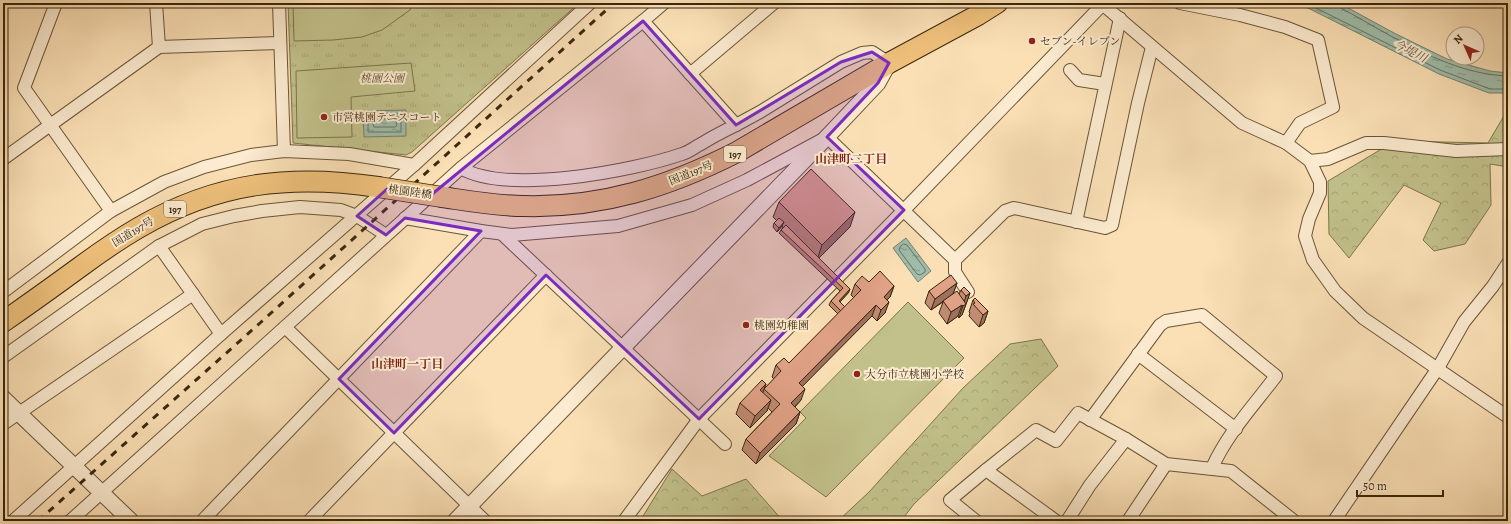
<svg xmlns="http://www.w3.org/2000/svg" width="1511" height="524" viewBox="0 0 1511 524" font-family="Alegreya,'Noto Serif JP',serif">
	<defs>
		<pattern id="forest-crowns" width="20" height="18" patternUnits="userSpaceOnUse"><rect width="20" height="18" fill="#c2c18b"/><path d="M2 6a3 3 0 1 1 6 0M12 15a3 3 0 1 1 6 0" fill="none" stroke="#a7a677"/></pattern>
		<pattern id="park-tufts" width="24" height="20" patternUnits="userSpaceOnUse"><rect width="24" height="20" fill="#c2c18b"/><path d="M3 7l-1-3M5 7V3M7 7l1-3M15 17l-1-3M17 17v-4M19 17l1-3" fill="none" stroke="#a7a677"/></pattern>
		<pattern id="water-ripples" width="26" height="14" patternUnits="userSpaceOnUse"><rect width="26" height="14" fill="#9fbdac"/><path d="M2 4q2-2 4 0t4 0M15 11q2-2 4 0t4 0" fill="none" stroke="#839a8a"/></pattern>
	</defs>
	<rect width="100%" height="100%" fill="#fbe0b6"/>
	<filter id="stains"><feTurbulence type="fractalNoise" baseFrequency=".005" numOctaves="4"/><feColorMatrix values="0 0 0 0 .2 0 0 0 0 .09 0 0 0 0 .02 0 0 0 .5 -.17"/></filter>
	<radialGradient id="worn" r=".72"><stop offset=".6" stop-color="#630" stop-opacity="0"/><stop offset="1" stop-color="#630" stop-opacity=".3"/></radialGradient>
	<g fill="url(#forest-crowns)" stroke="#7e744c">
		<polygon points="1508,109 1508,167 1490,164 1491,205 1465,244 1434,251 1423,240 1441,203 1404,185 1349,258 1329,234 1328,181 1395,141 1488,143"/>
		<polygon points="1041,339 1058,366 914,504 901,521 838,521 869,492 963,388 1010,344"/>
		<polygon points="672,469 702,496 746,479 783,521 640,521"/>
	</g>
	<polygon fill="url(#park-tufts)" stroke="#7e744c" points="288,3 579,3 412,152 406,155 293,143"/>
	<g fill="#c2c18b" stroke="#7e744c">
		<polygon points="293,3 413,3 410,10 382,30 362,37 333,40 294,41"/>
		<polygon points="411,63 415,91 351,97 352,137 297,138 296,71"/>
		<polygon points="908,302 964,358 826,497 769,456 806,418 800,412"/>
	</g>
	<g fill="url(#water-ripples)" stroke="#77816c">
		<polygon points="1283,3 1339,3 1394,33 1447,59 1490,71 1508,73 1508,93 1489,93 1439,74 1308,8"/>
		<polygon points="406,110 406,136 364,137 363,111"/>
		<polygon points="906,238 931,271 918,282 893,248"/>
	</g>
	<g fill="none" stroke-linecap="round" stroke-linejoin="round">
		<g stroke="#6c725c" stroke-width="1">
			<polyline points="1303,3 1310,5 1440,70 1490,89 1508,89"/>
			<path d="M 1339,3 L 1341,8 C 1390,35 1451,75 1508,76"/>
			<polygon points="401,114 401,132 368,132 368,115"/>
			<polygon points="374,119 395,119 397,125 395,127 374,127 372,121"/>
			<polygon points="904,244 907,245 925,269 925,272 920,275 917,274 899,250 900,247"/>
		</g>
		<g stroke="#6a5537" stroke-width="14">
			<g id="minor">
				<polyline points="56,3 24,88 111,211"/>
				<polyline points="156,3 159,47"/>
				<polyline points="279,3 284,151"/>
				<polyline points="1101,3 1242,123 1286,143 1310,161 1320,182 1320,193 1309,219 1305,236 1313,260 1335,291 1363,318 1508,417"/>
				<polyline points="1180,3 1240,15 1285,27 1318,40 1333,107 1300,123 1286,143"/>
				<polyline points="1070,70 1079,80 1105,84"/>
				<polyline points="690,74 774,3"/>
				<polyline points="736,125 760,112 841,62 862,53 872,52 889,63"/>
				<polyline points="3,159 159,47 280,43"/>
				<polyline points="1310,161 1328,159 1366,143 1384,143 1456,151 1508,149"/>
				<path d="M 461,168 C 506,195 633,171 682,154 C 689,152 695,147 701,144 C 712,137 724,131 736,125 L 643,21"/>
				<polyline points="405,218 481,231 512,235 618,226 692,205 747,180 827,137 955,260"/>
				<polyline points="1076,222 1120,18"/>
				<polyline points="502,234 725,444"/>
				<polyline points="159,246 221,334"/>
				<polyline points="3,292 111,211 164,182 204,167 251,155 284,151 349,154 414,165"/>
				<polyline points="968,292 955,272 955,260 1005,211 1014,208 1105,228 1112,225 1138,103 1152,47"/>
				<polyline points="285,327 485,521"/>
				<polyline points="1138,354 1236,429"/>
				<polyline points="3,357 159,246 202,224 234,216 262,211 300,207 341,210 357,216 386,235"/>
				<path d="M 1090,420 L 1160,325 L 1166,321 L 1202,315 L 1276,376 C 1254,405 1227,434 1212,468"/>
				<polyline points="3,424 193,294"/>
				<polyline points="986,470 1056,521"/>
				<polyline points="13,521 221,334 414,165 590,3"/>
				<polyline points="70,521 461,168 643,21 664,3"/>
				<polyline points="202,521 481,231"/>
				<polyline points="309,521 546,275"/>
				<polyline points="624,521 699,419 904,210 1103,4"/>
				<polyline points="976,521 950,500 986,470 1036,430 1056,441 1078,413 1126,439 1166,464 1231,471 1294,521"/>
				<polyline points="1067,521 1090,485 1126,439"/>
				<polyline points="1128,521 1166,464"/>
				<polyline points="1334,521 1438,368 1464,322 1493,286 1508,263"/>
			</g>
		</g>
		<g stroke="#6a5537" stroke-width="17">
			<g id="tertiary">
				<polyline points="3,398 131,521"/>
				<polyline points="455,521 827,137 878,83 889,63"/>
			</g>
		</g>
		<g stroke="#3a270d" stroke-width="22">
			<g id="trunk">
				<path d="M 442,197 C 469,201 496,206 524,206 C 601,208 668,187 737,152 L 889,63 L 978,15 L 997,3"/>
				<path d="M 3,322 C 29,304 54,286 80,267 C 99,253 119,239 140,227 C 218,182 291,174 378,187"/>
			</g>
		</g>
		<use href="#minor" stroke="#fcebd0" stroke-width="12"/>
		<use href="#tertiary" stroke="#fcebd0" stroke-width="15"/>
		<use href="#trunk" stroke="#eec07b" stroke-width="20"/>
		<polyline stroke="#3a270d" stroke-width="3" stroke-dasharray="7 7" stroke-linecap="butt" points="38,521 260,323 614,3"/>
		<g stroke="#3a270d" stroke-width="22" stroke-linecap="butt">
			<polyline id="trunk-bridge" points="378,187 442,197"/>
		</g>
		<use href="#trunk-bridge" stroke="#eec07b" stroke-width="20"/>
	</g>
	<g fill="#c18a73" stroke="#3a270d">
		<polygon points="779,202 850,227 819,258 849,292 840,302 845,307 854,298 851,295 855,284 869,282 894,286 890,297 887,300 885,313 877,321 872,316 802,386 801,400 795,407 800,412 796,424 756,464 742,450 746,439 772,412 768,408 767,411 750,428 736,414 740,403 766,384 764,389 774,379 772,377 776,365 789,363 838,314 829,305 831,301 840,291 779,233 783,227 782,226 777,232 773,227 774,223 777,221 773,217"/>
		<polygon points="957,283 953,294 959,294 961,290 970,293 962,315 959,318 958,316 947,324 939,313 943,302 931,310 925,303 929,291"/>
		<polygon points="973,300 988,311 984,323 979,327 969,316 970,313 969,312"/>
	</g>
	<g fill="#9d715e" stroke="#3a270d">
		<polygon points="855,212 850,227 817,260 822,245"/>
		<polygon points="784,222 782,226 777,232 779,228"/>
		<polygon points="957,283 953,294 931,310 935,299"/>
		<polygon points="894,286 890,297 879,308 884,297"/>
		<polygon points="850,289 849,292 837,305 839,301"/>
		<polygon points="970,293 962,315 959,318 966,296"/>
		<polygon points="889,302 885,313 877,321 881,310"/>
		<polygon points="876,305 872,316 795,394 799,383"/>
		<polygon points="962,305 958,316 947,324 951,312"/>
		<polygon points="988,311 984,323 979,327 983,315"/>
		<polygon points="766,384 762,395 760,390"/>
		<polygon points="805,389 801,400 787,415 791,403"/>
		<polygon points="771,400 767,411 750,428 755,416"/>
		<polygon points="800,412 796,424 756,464 760,453"/>
	</g>
	<g fill="#e0a186" stroke="#3a270d">
		<polygon points="811,169 855,212 822,245 779,202"/>
		<polygon points="779,218 784,222 779,228 774,223"/>
		<polygon points="786,225 850,289 839,301 845,307 841,311 831,301 843,288 781,230"/>
		<polygon points="880,271 894,286 884,297 889,302 881,310 876,305 799,383 805,389 791,403 800,412 760,453 746,439 780,404 764,389 781,371 776,365 784,358 789,363 861,290 855,284 862,276 869,282"/>
		<polygon points="951,275 957,283 935,299 929,291"/>
		<polygon points="964,287 970,293 966,296 961,290"/>
		<polygon points="957,291 966,304 963,306 962,305 951,312 943,301"/>
		<polygon points="975,298 988,311 983,315 973,304 975,303 973,300"/>
		<polygon points="762,380 766,384 760,390 771,400 755,416 740,403"/>
	</g>
	<path fill="#7b2cbf" fill-opacity="0.2" stroke="#7b2cbf" stroke-width="3" stroke-linejoin="round" d="M 643,21 L 736,125 L 841,62 L 872,52 L 889,63 L 878,83 L 827,137 L 904,210 L 699,419 L 546,275 L 394,433 L 339,379 L 481,231 L 405,218 L 386,235 L 357,216 L 387,189 L 431,195 Z"/>
	<g fill="#8f2418" stroke="#fcebd0" stroke-width="1.5">
		<circle cx="1032" cy="41" r="4"/>
		<circle cx="324" cy="117" r="4"/>
		<circle cx="746" cy="325" r="4"/>
		<circle cx="857" cy="374" r="4"/>
	</g>
	<g text-anchor="middle" dominant-baseline="central" stroke-width="4" stroke-linejoin="round" paint-order="stroke">
		<g fill="#fcebd0" stroke="#746248" stroke-width="1">
			<rect x="724" y="146" width="22" height="16" rx="3"/>
			<rect x="164" y="201" width="22" height="16" rx="3"/>
		</g>
		<g font-size="10" font-weight="bold" fill="#3a270d">
			<text x="735" y="154">197</text>
			<text x="175" y="209">197</text>
		</g>
		<g font-size="11" fill="#3a270d" stroke="#fcebd0" text-anchor="start">
			<text x="1040" y="41">セブン-イレブン</text>
			<text x="332" y="117">市営桃園テニスコート</text>
			<text x="754" y="325">桃園幼稚園</text>
			<text x="865" y="374">大分市立桃園小学校</text>
		</g>
		<g font-size="11" font-style="italic" fill="#5c4e2c" stroke="#fcebd0">
			<text x="382" y="78">桃園公園</text>
		</g>
		<g font-size="11" fill="#3a270d" stroke="#fcebd0">
			<text transform="translate(691 173) rotate(-22)">国道197号</text>
			<text transform="translate(410 192) rotate(8)">桃園陸橋</text>
			<text transform="translate(133 232) rotate(-31)">国道197号</text>
		</g>
		<g font-size="12" font-style="italic" fill="#58543d" stroke="#fcebd0">
			<text transform="translate(1410 51) rotate(27)">今堤川</text>
		</g>
		<g font-size="12" font-weight="bold" fill="#7a1f14" stroke="#fcebd0">
			<text x="851" y="159">山津町二丁目</text>
			<text x="407" y="364">山津町一丁目</text>
		</g>
	</g>
	<rect width="1511" height="524" fill="none" stroke="#fbe0b6" stroke-width="16"/>
	<rect x="4" y="4" width="1503" height="516" fill="none" stroke="#3a270d" stroke-width="2"/>
	<rect x="8" y="8" width="1495" height="508" fill="none" stroke="#3a270d"/>
	<g transform="translate(1465 46) rotate(315)"><circle r="19" fill="#fcebd0" stroke="#ae9d82"/>
	<path d="M0-3L7 15L0 10L-7 15Z" fill="#8f2418"/>
	<text y="-6" font-size="11" font-weight="bold" text-anchor="middle" fill="#3a270d">N</text>
	</g>
	<path d="M1357 490v6h86v-6" fill="none" stroke="#3a270d" stroke-width="2"/>
	<text x="1363" y="490" font-size="12" fill="#3a270d" stroke="#fcebd0" stroke-width="3" paint-order="stroke">50 m</text>
	<rect width="100%" height="100%" filter="url(#stains)"/>
	<rect width="100%" height="100%" fill="url(#worn)"/>
</svg>
